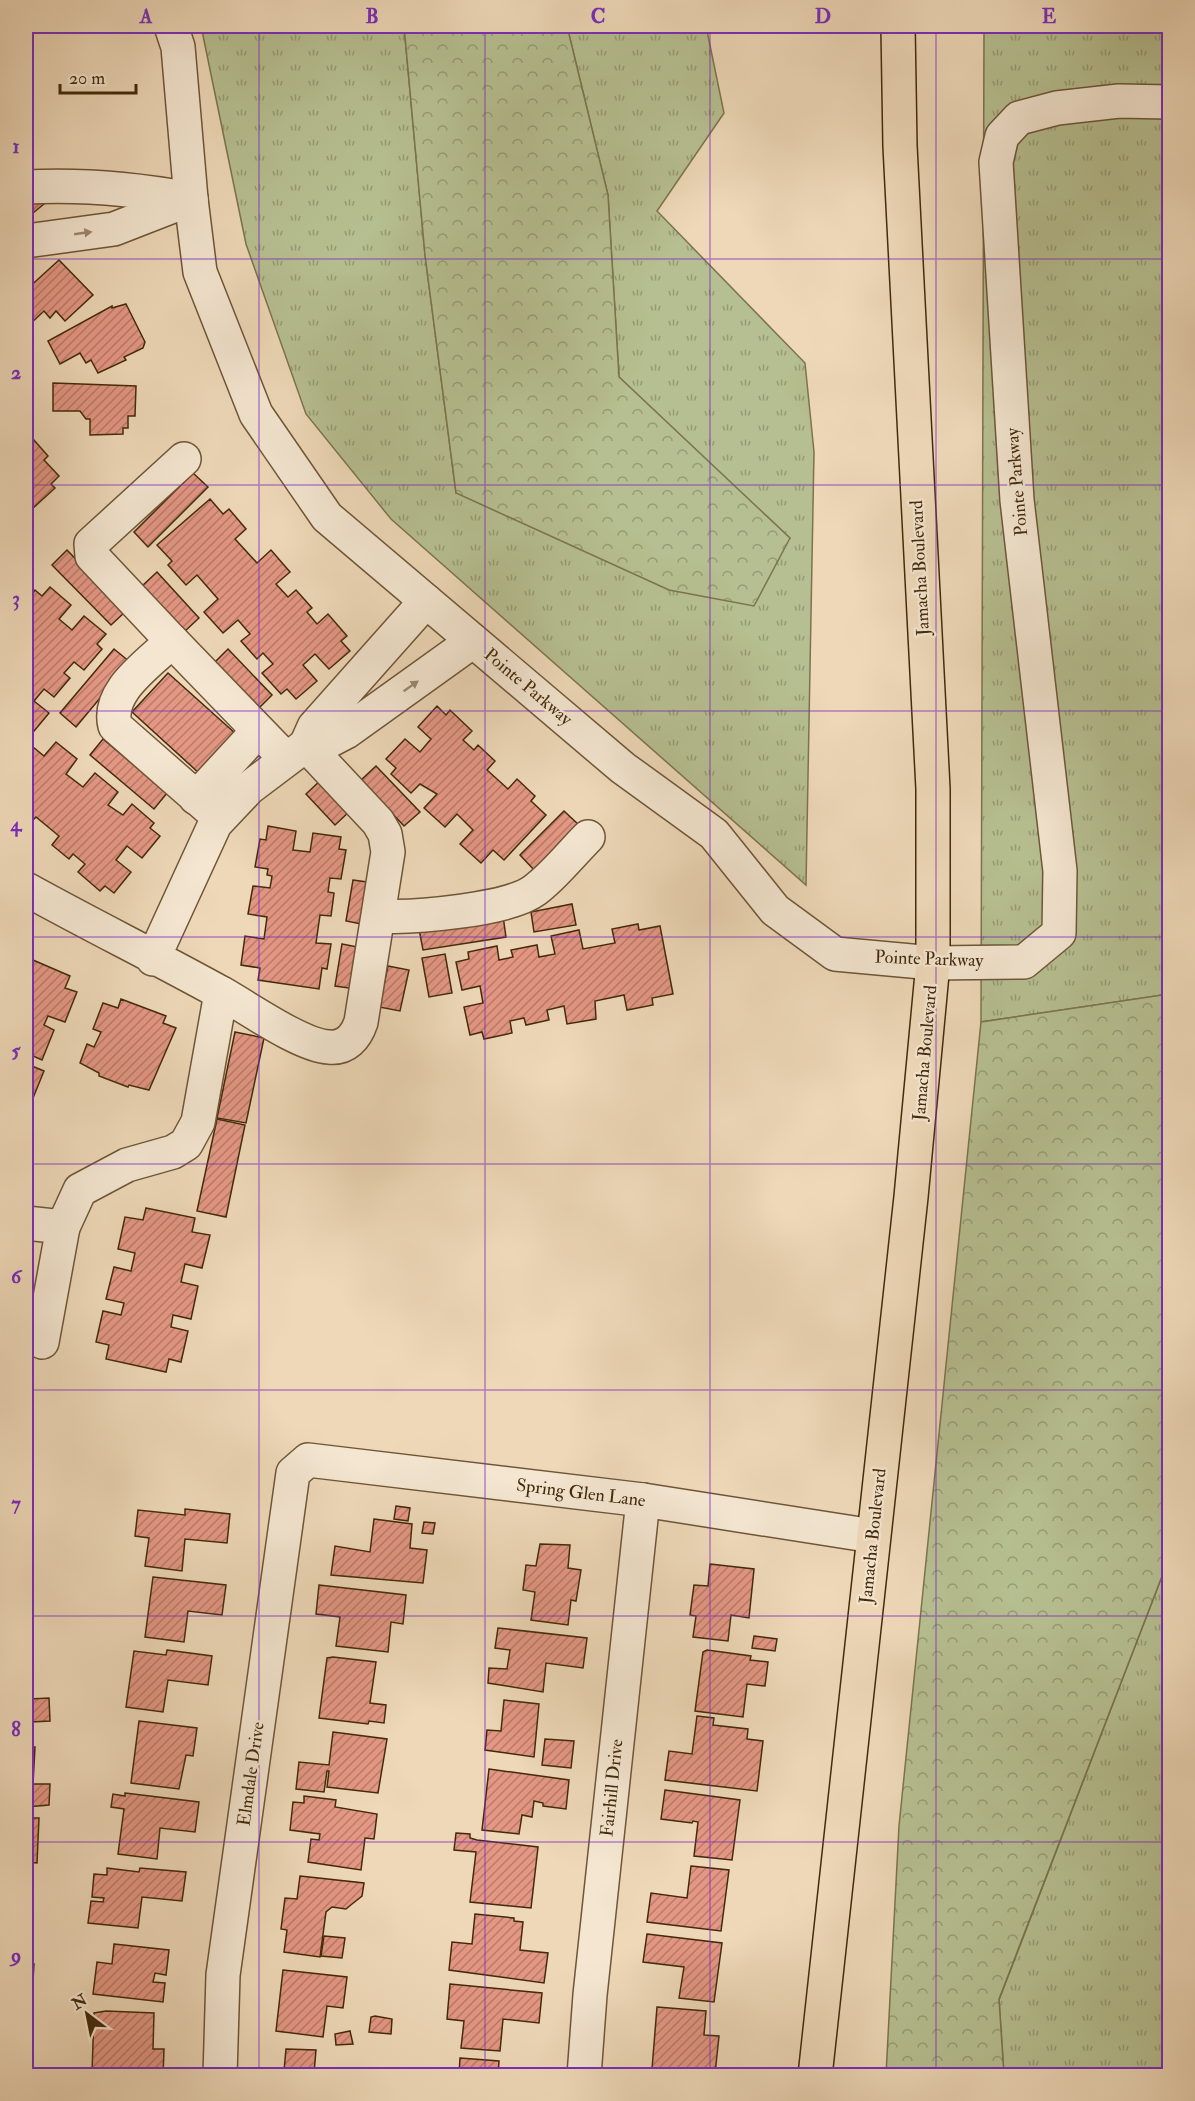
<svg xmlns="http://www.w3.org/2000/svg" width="1195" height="2101" viewBox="0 0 1195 2101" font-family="'IM FELL Double Pica',serif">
	<defs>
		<pattern id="grass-tufts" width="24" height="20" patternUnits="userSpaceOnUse" patternTransform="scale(1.5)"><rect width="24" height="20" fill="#b6bf91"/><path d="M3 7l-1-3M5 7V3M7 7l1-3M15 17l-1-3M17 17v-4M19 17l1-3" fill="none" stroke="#969b75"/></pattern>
		<pattern id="forest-crowns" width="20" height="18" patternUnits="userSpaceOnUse" patternTransform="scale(1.5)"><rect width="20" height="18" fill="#b6bf91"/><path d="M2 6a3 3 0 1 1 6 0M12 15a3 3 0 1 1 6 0" fill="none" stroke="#969b75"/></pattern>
		<pattern id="building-hatch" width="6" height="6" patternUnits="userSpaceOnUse" patternTransform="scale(1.5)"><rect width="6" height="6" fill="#e49784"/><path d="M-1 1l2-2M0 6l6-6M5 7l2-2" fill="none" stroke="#ba7b6a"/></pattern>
	</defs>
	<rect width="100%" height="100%" fill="#eed8b8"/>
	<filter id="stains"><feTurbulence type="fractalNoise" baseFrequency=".00333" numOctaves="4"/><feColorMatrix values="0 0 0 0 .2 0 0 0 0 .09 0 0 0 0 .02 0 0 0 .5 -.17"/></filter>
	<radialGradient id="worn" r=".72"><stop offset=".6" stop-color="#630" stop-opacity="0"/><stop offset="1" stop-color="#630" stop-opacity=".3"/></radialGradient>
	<g fill="url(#grass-tufts)" stroke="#7c744e" stroke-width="1.5">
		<polygon points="201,26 404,26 425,255 456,493 789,538 619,377 608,195 567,26 706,26 724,113 657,211 805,363 814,452 806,885 391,519 306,414 246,244"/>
		<polygon points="984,26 1169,26 1169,994 981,1022"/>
		<polygon points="1169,1558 1169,2075 1004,2075 999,2000"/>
	</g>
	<g fill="url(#forest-crowns)" stroke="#7c744e" stroke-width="1.5">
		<polygon points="404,26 567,26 608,195 619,377 790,538 754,606 669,590 456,493 425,255"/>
		<polygon points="1169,994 1169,1558 999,1999 1004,2075 886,2075 899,1826 981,1022"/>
	</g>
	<g fill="url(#building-hatch)" stroke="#432a0b" stroke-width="1.5">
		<polygon points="35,195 44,204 33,213 33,217 28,217 26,196"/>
		<polygon points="59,260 93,295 65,321 56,311 50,318 44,311 29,325 26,322 26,290"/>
		<polygon points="126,304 145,342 143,348 124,357 126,360 98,373 91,360 86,363 80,353 60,364 48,341 112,306 112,308"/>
		<polygon points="53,383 136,386 135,416 128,416 128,428 123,428 123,434 90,435 90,419 86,419 80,411 53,411"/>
		<polygon points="26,431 48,456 44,460 59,476 51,484 55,488 31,510 26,505"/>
		<polygon points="193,473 208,487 148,547 134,532"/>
		<polygon points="210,499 223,514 229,509 246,529 235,539 257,563 271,550 290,572 276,584 288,597 296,590 312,608 307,612 317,624 328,614 347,636 341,641 350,651 329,669 315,654 303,665 317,681 296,699 287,689 281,694 262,673 273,664 263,653 257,659 241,641 250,634 238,620 223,633 204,612 218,599 197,575 186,585 168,565 172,561 157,545"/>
		<polygon points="67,550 126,611 111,625 52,565"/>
		<polygon points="157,572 199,618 184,632 142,586"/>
		<polygon points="50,587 71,605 59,619 72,630 84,616 106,634 97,644 102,649 84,670 74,662 64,673 70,678 54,697 44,689 34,701 49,713 30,736 26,732 26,625 28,622 26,603 35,590 42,596"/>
		<polygon points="114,649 130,662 76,727 60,713"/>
		<polygon points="228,649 272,695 258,709 214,663"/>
		<polygon points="168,673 236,734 200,774 132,712"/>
		<polygon points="437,706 446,715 450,710 472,731 463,740 474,750 478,745 495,761 487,770 508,789 517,779 535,796 531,801 546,815 504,860 493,850 481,863 460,844 473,830 457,814 445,827 424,808 437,794 420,784 411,793 391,774 396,768 386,759 405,739 420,752 431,739 418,727"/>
		<polygon points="103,739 167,793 154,809 90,755"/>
		<polygon points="56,742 77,759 66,774 83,787 95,773 118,792 108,805 123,815 132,804 154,823 150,828 160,836 142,858 127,846 116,860 131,872 114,893 105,886 100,891 78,872 85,864 73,854 69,859 52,845 59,836 36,817 26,827 26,757 33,747 44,756"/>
		<polygon points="376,766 420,812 404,826 361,780"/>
		<polygon points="322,779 351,810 335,825 306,794"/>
		<polygon points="564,811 579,825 535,871 520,855"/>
		<polygon points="268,826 296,831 293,850 310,852 313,833 341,837 339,849 346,850 341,879 330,878 328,892 334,893 331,916 320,915 316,943 331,944 327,969 322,968 319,989 258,980 260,968 241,965 245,936 264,939 267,917 248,914 253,886 270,888 272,876 267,875 268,869 255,867 260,839 266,840"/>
		<polygon points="353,880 374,883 367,925 346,921"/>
		<polygon points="572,904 576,925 534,932 531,912"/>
		<polygon points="503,916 506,937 423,950 419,929"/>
		<polygon points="638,924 639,930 660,926 673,994 652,998 653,1005 627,1010 624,995 595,1001 596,1019 567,1024 564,1006 547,1010 549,1020 526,1025 524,1018 510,1021 512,1033 484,1039 482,1032 470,1035 464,1007 483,1003 480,986 462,990 456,962 469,959 468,952 497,946 499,960 513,957 511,950 537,945 539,957 555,954 551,936 579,930 583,949 615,943 612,929"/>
		<polygon points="342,944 363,948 356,989 335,986"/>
		<polygon points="445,954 452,993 429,997 422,958"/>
		<polygon points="26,957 70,976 65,988 77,992 65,1022 48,1016 44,1025 54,1030 42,1060 31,1055 27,1064 44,1071 31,1103 26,1100"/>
		<polygon points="388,966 409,970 400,1011 379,1007"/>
		<polygon points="121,999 166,1016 163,1023 176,1028 149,1090 129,1085 128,1087 99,1076 99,1073 80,1063 87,1044 94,1047 101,1032 93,1029 103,1003 118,1008"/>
		<polygon points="235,1032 264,1038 246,1123 217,1118"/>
		<polygon points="217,1119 245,1125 226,1217 197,1211"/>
		<polygon points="146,1208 195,1218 192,1232 210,1235 202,1268 185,1264 181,1282 198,1286 191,1319 173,1315 171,1327 188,1331 181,1362 169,1359 166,1372 106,1359 109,1345 96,1342 103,1311 121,1315 124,1303 106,1299 114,1267 131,1271 135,1253 118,1249 125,1217 143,1220"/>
		<polygon points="396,1506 410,1508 408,1521 394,1519"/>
		<polygon points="185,1509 230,1514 227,1543 185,1539 182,1571 145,1566 149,1538 135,1536 138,1510 185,1515"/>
		<polygon points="374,1519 412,1524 410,1548 427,1550 423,1583 331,1575 335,1546 370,1552"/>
		<polygon points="424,1522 435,1523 433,1534 422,1533"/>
		<polygon points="540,1544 570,1545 568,1568 581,1570 576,1601 571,1600 568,1625 531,1620 535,1592 523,1590 526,1565 536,1566"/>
		<polygon points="710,1564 754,1569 749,1618 731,1615 728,1641 693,1637 696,1616 690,1615 694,1585 708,1586"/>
		<polygon points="153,1577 226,1585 222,1615 188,1611 184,1642 145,1637"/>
		<polygon points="319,1585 406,1595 403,1624 391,1622 388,1652 336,1646 340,1617 316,1614"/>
		<polygon points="498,1628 587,1638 583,1668 546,1663 543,1692 488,1683 489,1668 507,1669 510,1650 495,1648"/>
		<polygon points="754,1636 777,1639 775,1651 752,1648"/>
		<polygon points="167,1650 212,1656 208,1685 168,1680 163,1712 126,1707 134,1651 166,1655"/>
		<polygon points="707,1650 751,1656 750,1660 768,1662 765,1686 747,1684 743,1717 695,1711 703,1652"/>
		<polygon points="333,1657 376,1662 370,1703 386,1705 384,1723 369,1721 368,1724 319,1718 327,1658"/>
		<polygon points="26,1671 29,1671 30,1699 49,1698 50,1721 31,1722 32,1731 26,1732"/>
		<polygon points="504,1700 539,1704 534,1757 485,1750 487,1730 501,1731"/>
		<polygon points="697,1716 714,1718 713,1725 748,1729 747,1739 763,1741 757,1791 665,1780 669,1751 692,1754"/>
		<polygon points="139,1721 197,1728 193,1756 186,1755 179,1789 131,1783"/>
		<polygon points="333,1732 387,1739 378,1793 327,1787 329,1771 327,1771 324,1792 296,1789 299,1762 329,1765"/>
		<polygon points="545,1739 574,1741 571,1768 542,1765"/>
		<polygon points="26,1747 35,1747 33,1784 50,1784 49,1805 26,1807"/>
		<polygon points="489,1769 569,1780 566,1809 543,1806 543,1803 534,1801 532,1817 522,1815 519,1834 482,1830"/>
		<polygon points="665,1790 740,1800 732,1860 694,1856 698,1822 693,1821 692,1823 661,1819"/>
		<polygon points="125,1793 199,1802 195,1832 160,1828 157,1859 118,1854 124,1809 111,1807 113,1794 125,1796"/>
		<polygon points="304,1796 336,1800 335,1807 377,1814 374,1839 365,1838 361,1870 308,1862 311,1839 319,1840 320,1834 290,1830 293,1802 304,1803"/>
		<polygon points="26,1818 39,1818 37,1863 26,1862"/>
		<polygon points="456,1833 470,1834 470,1838 477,1840 538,1847 531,1908 470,1902 476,1852 454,1850"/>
		<polygon points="691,1866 729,1870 721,1931 647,1922 651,1893 687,1898"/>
		<polygon points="107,1868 139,1872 140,1868 186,1872 182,1901 142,1897 138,1928 88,1923 91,1901 103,1902 104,1898 92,1897 94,1874 107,1875"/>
		<polygon points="300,1876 364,1883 362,1896 352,1904 346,1909 332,1907 326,1912 320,1957 284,1952 287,1930 281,1929 285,1898 297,1899"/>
		<polygon points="475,1914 514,1918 514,1921 523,1922 520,1950 548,1953 544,1983 449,1970 452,1942 472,1944"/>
		<polygon points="647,1934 722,1943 714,2002 679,1998 684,1967 643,1962"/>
		<polygon points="324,1936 345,1938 342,1958 321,1956"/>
		<polygon points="114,1944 169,1950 166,1975 155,1973 153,1982 165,1983 163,2002 93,1994 97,1962 112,1964"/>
		<polygon points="26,1963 34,1964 32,1997 26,1997"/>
		<polygon points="283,1970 347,1977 343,2008 327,2006 323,2037 276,2031"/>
		<polygon points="450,1984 542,1993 539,2023 503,2019 500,2051 461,2048 464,2021 447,2019"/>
		<polygon points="657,2007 706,2011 704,2035 719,2036 715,2074 652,2069"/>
		<polygon points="106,2011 154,2013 153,2049 164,2049 163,2076 92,2073 94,2013"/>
		<polygon points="375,2016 392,2019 391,2034 369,2032 371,2017"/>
		<polygon points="350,2031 353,2044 336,2045 335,2034"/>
		<polygon points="286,2049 316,2050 314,2073 326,2076 271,2076 272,2070 284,2071"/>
		<polygon points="460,2058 499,2061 498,2076 459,2076"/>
	</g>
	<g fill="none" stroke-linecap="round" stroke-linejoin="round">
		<g stroke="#6e5636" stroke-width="36">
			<g id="minor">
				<polyline points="171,26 178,47 191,199 200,272 256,414 327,517 623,768 714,834 775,910 835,954 933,963 1024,962 1059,933 1060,871 1017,500 996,162 1002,136 1019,118 1057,108 1119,101 1170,102"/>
				<path d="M 26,187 C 81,184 136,189 191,199"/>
				<polyline points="26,241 114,229 191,199"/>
				<path d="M 184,459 L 91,544 L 92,556 L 172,641 C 149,664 106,691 115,726 L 220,818"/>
				<polyline points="426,601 314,727 306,745 327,742 346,732 473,641"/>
				<polyline points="172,641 286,759"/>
				<polyline points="196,798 258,731"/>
				<path d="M 26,889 C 91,925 158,958 223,994 C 248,1008 302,1046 329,1047 C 346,1049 356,1037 361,1022 L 388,852 L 385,834 L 378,822 L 306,745 L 249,788 L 215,824 L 153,959"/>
				<path d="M 380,916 C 413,918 509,910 535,890 C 554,876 571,854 588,837"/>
				<polyline points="26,1223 63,1227 42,1342"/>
				<polyline points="63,1227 80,1190 127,1165 173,1152 186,1144 198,1122 221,993"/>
				<polyline points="220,2076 223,1975 293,1473 308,1460 643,1500 873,1536"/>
				<polyline points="584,2076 590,1995 643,1500"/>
			</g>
		</g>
		<g stroke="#432a0b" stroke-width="36">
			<polyline id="major" points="815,2076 911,1197 933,963 933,789 900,146 898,26"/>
		</g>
		<use href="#minor" stroke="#f4e6d1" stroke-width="33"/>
		<use href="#major" stroke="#eed8b8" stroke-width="33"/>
	</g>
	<defs><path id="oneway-solid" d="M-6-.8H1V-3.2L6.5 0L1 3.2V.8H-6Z" transform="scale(1.5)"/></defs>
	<g fill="#9c886e">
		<use href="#oneway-solid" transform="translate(83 233) rotate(-8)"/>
		<use href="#oneway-solid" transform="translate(411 686) rotate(-35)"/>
	</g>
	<path fill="none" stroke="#7b2cbf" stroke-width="1.5" stroke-opacity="0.55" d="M 259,26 L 259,2076M 485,26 L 485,2076M 710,26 L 710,2076M 936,26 L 936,2076M 26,259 L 1170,259M 26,485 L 1170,485M 26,711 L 1170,711M 26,937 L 1170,937M 26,1164 L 1170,1164M 26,1390 L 1170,1390M 26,1616 L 1170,1616M 26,1842 L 1170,1842"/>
	<g text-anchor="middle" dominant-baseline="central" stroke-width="4.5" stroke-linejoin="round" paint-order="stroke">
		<g font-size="18" fill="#432a0b" stroke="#f4e6d1">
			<text transform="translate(1017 482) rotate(-95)">Pointe Parkway</text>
			<text transform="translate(920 568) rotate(-93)">Jamacha Boulevard</text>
			<text transform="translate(528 687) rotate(40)">Pointe Parkway</text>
			<text transform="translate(929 959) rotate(2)">Pointe Parkway</text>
			<text transform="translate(925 1053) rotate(-85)">Jamacha Boulevard</text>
			<text transform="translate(581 1493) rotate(7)">Spring Glen Lane</text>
			<text transform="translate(873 1536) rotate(-84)">Jamacha Boulevard</text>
			<text transform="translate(251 1774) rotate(-82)">Elmdale Drive</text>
			<text transform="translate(612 1788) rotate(-84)">Fairhill Drive</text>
		</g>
	</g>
	<rect width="1195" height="2101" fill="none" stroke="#eed8b8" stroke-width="66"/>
	<g transform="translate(87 2014) rotate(328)" stroke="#f4e6d1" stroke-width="4.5" paint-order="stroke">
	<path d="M0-4.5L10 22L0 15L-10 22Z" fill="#432a0b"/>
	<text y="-9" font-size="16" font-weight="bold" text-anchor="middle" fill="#432a0b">N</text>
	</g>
	<path d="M60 84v9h76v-9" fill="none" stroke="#432a0b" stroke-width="3"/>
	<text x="69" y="84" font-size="18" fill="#432a0b" stroke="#f4e6d1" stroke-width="4.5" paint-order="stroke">20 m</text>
	<rect x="33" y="33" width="1129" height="2035" fill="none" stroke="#7b2cbf" stroke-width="2"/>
	<g font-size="20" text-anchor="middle" font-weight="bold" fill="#7b2cbf">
		<text x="146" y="23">A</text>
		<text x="372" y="23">B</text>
		<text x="598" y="23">C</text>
		<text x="823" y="23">D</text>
		<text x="1049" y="23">E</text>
		<text x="16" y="153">1</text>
		<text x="16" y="379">2</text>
		<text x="16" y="605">3</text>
		<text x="16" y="831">4</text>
		<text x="16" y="1057">5</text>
		<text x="16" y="1283">6</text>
		<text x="16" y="1510">7</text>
		<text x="16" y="1736">8</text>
		<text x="16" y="1962">9</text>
	</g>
	<rect width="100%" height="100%" filter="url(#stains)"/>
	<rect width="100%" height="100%" fill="url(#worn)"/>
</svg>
